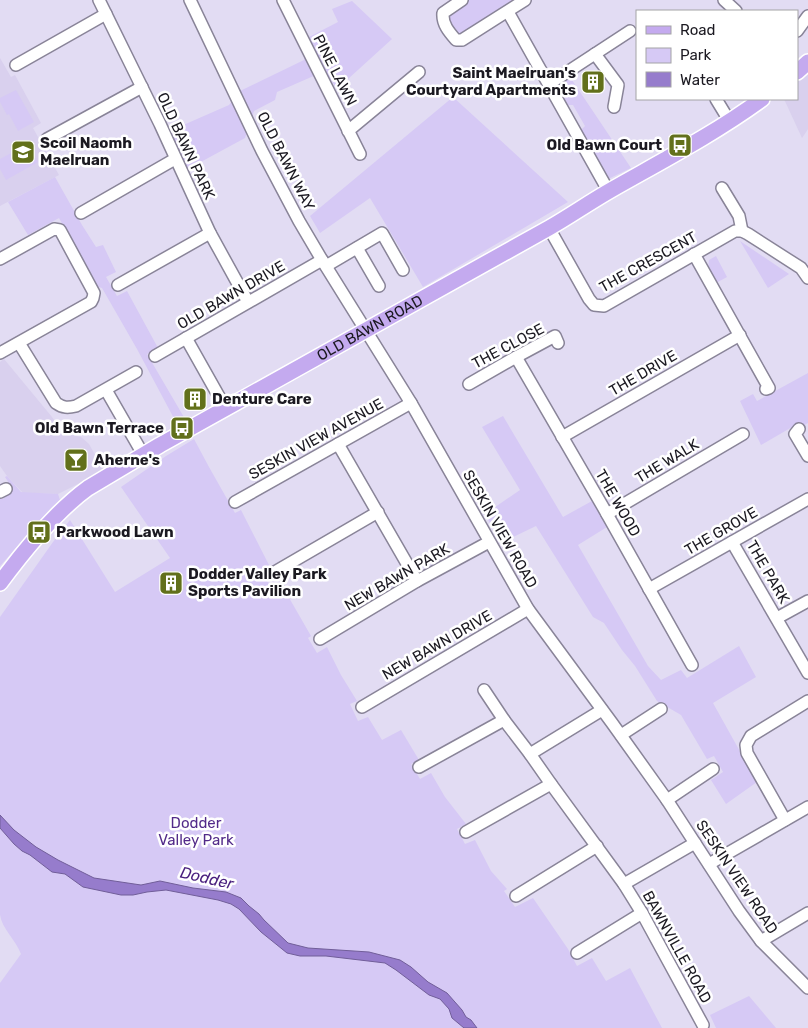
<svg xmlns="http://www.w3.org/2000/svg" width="808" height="1028" viewBox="0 0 808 1028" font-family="Rubik,sans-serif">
	<rect width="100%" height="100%" fill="#e2dcf3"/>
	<g fill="#d9d0ee">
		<polygon points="0,58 11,77 15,75 41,123 33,128 59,175 0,206"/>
		<polygon points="808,69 808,129 802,138 784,99 797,99 797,79"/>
		<polygon points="4,359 52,417 63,433 81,437 89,444 104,471 58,494 23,493 7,476 0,466 0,362"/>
	</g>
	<g fill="#d6c9f5">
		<polygon points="462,0 525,0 462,40 443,13"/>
		<polygon points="352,1 392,39 337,89 325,71 277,92 275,100 254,111 245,138 186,170 165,133 229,105 240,91 304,60 307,38 338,22 332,9"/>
		<polygon points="570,77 631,168 604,181 577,134 585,126 573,105 568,105 558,86"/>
		<polygon points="16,90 34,122 18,131 9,114 7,115 0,102 0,98"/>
		<polygon points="453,97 568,202 423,287 370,198 320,233 310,216"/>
		<polygon points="28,144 38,162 6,180 0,169 0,159"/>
		<polygon points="55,177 82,225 96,247 103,245 116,272 106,277 117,296 127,291 158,348 147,354 185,419 177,424 137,349 102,288 95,286 59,218 28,235 8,202"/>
		<polygon points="740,241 789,274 768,288"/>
		<path d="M 716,256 L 727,277 L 716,283 C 711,275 707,270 709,260 Z"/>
		<polygon points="808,373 808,423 801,427 799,423 761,445 740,401 753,394 757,401"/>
		<polygon points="503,416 563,517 592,501 607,527 578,545 648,666 661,680 681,670 687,678 739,646 756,677 713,703 757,782 726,804 711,780 723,772 714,756 707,759 681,715 657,701 635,666 622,650 604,623 593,617 536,526 501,543 485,514 520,490 482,427"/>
		<path d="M 194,439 L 209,467 L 235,513 L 241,510 L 270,567 L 262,572 L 271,587 L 280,582 L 311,636 L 308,638 L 317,653 L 327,647 L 341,675 L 357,701 L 350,704 L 358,721 L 368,717 L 382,740 L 401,730 L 419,760 L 411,764 L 420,779 L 431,773 L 445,797 L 466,824 L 457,829 L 465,844 L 475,840 L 491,871 L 507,889 L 504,891 L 515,907 L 533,898 L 568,949 L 577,966 L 592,958 L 606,981 L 630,968 L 662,1028 L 0,1028 L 0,983 L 21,954 C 16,940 2,929 0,915 L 0,617 L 53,542 L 70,520 L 115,592 L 170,558 L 121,487 L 166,456 Z"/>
		<polygon points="7,476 21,492 58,494 60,500 52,507 0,566 0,497 3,499 13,489 5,477"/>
		<polygon points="749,996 776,1028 716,1028 710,1015"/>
	</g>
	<polygon fill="#967ccc" stroke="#715e99" points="0,815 14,830 36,847 58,860 94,878 141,885 160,881 193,888 226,892 241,898 249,906 259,914 264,920 288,943 308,948 369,952 400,960 411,967 428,982 447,993 462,1010 466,1017 471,1020 477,1028 464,1028 452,1018 449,1009 440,999 429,995 396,970 385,963 326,956 300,956 287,953 261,932 239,909 231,904 218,900 166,890 147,892 133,895 121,895 83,887 65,874 52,872 30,855 22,851 14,844 0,828"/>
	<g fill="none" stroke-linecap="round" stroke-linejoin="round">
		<g stroke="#898498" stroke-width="14">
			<g id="minor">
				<polyline points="99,0 160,124 210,233 248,302"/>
				<polyline points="190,0 262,151 299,221 322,260 411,403 528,609 612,723 667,800 739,911 761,941 808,988"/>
				<polyline points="283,0 360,154"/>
				<path d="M 462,0 L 443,13 C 442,24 449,32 456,40 L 462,40 L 525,0"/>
				<polyline points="724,0 736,11"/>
				<polyline points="508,12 609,192"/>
				<polyline points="797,31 808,16"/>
				<polyline points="595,54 618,85 614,107"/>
				<polyline points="16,65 106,14"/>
				<polyline points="549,84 630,31"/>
				<polyline points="716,99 730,122"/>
				<polyline points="348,131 419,72"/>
				<polyline points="47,139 142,87"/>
				<polyline points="722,188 739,216 742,231"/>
				<polyline points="81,213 175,159"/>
				<polyline points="549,228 589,299 594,305 604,306 735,231 742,231 748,234 801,268 808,278"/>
				<polyline points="357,248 379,286"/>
				<polyline points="694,254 769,388 766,389"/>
				<polyline points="0,259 54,229 60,230 94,293 93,298 91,302 0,353"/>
				<polyline points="326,266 382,233 403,270"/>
				<polyline points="118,285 210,233"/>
				<polyline points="186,338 226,409"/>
				<path d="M 19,343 L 56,403 C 63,408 68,408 76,406 L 136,372"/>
				<polyline points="155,356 322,260"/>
				<polyline points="516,357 603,507 692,665"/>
				<polyline points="469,384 516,357 555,336 558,343"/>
				<polyline points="106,390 144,456"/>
				<polyline points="799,429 795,434 808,456"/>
				<polyline points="562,437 740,335"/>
				<polyline points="338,444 417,581"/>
				<polyline points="0,492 6,489"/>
				<polyline points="235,502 411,403"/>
				<polyline points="607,514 743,434"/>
				<polyline points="732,542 808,673"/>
				<polyline points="273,573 378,512"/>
				<polyline points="649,589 808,499"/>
				<polyline points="777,618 808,601"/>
				<polyline points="320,639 417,581 489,542"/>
				<polyline points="484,690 504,720 530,754 551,784 624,884 642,913 703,1025"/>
				<polyline points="362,707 528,609"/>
				<polyline points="621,735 661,709"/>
				<polyline points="530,754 602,710"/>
				<polyline points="419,767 504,720"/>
				<polyline points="667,800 713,769"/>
				<polyline points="785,820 747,753 746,745 751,736 808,701"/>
				<polyline points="466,832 551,784"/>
				<polyline points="709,864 808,807"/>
				<polyline points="624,884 695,843"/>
				<polyline points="516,896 597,846"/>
				<polyline points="761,941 808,913"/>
				<polyline points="577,953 642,913"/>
			</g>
		</g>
		<g stroke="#fff" stroke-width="18">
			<g id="major">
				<polyline points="797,72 808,62"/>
				<path id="s1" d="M 0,583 C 23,552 56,511 88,488 L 160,445 L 549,228 C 570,216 590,202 611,190 C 662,161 714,134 762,99"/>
			</g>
		</g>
		<use href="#minor" stroke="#fff" stroke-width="11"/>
		<use href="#major" stroke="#c4aaef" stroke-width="15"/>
	</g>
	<defs>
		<g id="building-square" transform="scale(1.25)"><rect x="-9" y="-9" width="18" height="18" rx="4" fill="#62701b" stroke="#fff"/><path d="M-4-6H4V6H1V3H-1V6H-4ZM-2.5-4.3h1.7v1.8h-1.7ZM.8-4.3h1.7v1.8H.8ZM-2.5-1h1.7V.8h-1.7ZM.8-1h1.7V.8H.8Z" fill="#fff"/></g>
		<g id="bus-square" transform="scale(1.25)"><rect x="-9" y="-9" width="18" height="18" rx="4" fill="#62701b" stroke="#fff"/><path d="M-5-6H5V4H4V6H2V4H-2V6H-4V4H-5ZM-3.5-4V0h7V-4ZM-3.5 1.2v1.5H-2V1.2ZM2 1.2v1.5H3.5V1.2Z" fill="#fff"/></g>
		<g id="school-square" transform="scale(1.25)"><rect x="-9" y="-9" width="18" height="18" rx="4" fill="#62701b" stroke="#fff"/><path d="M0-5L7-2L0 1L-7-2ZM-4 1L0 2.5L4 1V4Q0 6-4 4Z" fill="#fff"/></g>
		<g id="bar-square" transform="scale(1.25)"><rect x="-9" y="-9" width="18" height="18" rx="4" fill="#62701b" stroke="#fff"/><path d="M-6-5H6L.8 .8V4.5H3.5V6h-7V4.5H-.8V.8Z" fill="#fff"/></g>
	</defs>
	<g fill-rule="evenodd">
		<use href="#building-square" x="593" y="82"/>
		<use href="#bus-square" x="680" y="145"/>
		<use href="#school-square" x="23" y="152"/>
		<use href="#building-square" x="195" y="399"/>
		<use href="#bus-square" x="182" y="428"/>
		<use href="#bar-square" x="76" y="460"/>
		<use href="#bus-square" x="39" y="532"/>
		<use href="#building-square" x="171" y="583"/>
	</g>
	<g text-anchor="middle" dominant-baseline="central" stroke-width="5" stroke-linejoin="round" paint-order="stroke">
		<g font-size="15" fill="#1b1921" stroke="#fff">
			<text transform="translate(335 70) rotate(63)">PINE LAWN</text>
			<text transform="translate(186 146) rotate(65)">OLD BAWN PARK</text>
			<text transform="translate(286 161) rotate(63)">OLD BAWN WAY</text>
			<text transform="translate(648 262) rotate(-29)">THE CRESCENT</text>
			<text transform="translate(231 295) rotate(-30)">OLD BAWN DRIVE</text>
			<text stroke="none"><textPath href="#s1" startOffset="454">OLD BAWN ROAD</textPath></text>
			<text transform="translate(508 346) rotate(-28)">THE CLOSE</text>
			<text transform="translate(643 373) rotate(-30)">THE DRIVE</text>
			<text transform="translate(316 439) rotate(-29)">SESKIN VIEW AVENUE</text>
			<text transform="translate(667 461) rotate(-31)">THE WALK</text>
			<text transform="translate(618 503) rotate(60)">THE WOOD</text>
			<text transform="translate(500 529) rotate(60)">SESKIN VIEW ROAD</text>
			<text transform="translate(721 531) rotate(-30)">THE GROVE</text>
			<text transform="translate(768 572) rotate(60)">THE PARK</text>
			<text transform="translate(397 577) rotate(-30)">NEW BAWN PARK</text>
			<text transform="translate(437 645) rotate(-30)">NEW BAWN DRIVE</text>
			<text transform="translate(737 877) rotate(56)">SESKIN VIEW ROAD</text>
			<text transform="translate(677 947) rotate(61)">BAWNVILLE ROAD</text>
		</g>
		<g font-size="15" font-weight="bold" fill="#1b1921" stroke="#fff" text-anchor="start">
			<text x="576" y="73" text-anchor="end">Saint Maelruan's<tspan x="576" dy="17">Courtyard Apartments</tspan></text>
			<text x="40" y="143">Scoil Naomh<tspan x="40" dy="17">Maelruan</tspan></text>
			<text x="662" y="145" text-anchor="end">Old Bawn Court</text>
			<text x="212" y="399">Denture Care</text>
			<text x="164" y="428" text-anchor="end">Old Bawn Terrace</text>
			<text x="94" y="460">Aherne's</text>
			<text x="56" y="532">Parkwood Lawn</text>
			<text x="188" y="574">Dodder Valley Park<tspan x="188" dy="17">Sports Pavilion</tspan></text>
		</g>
		<g font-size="15" fill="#522a89" stroke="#fff">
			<text x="196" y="823">Dodder<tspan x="196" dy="17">Valley Park</tspan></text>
		</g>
		<g font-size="16" font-style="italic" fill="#491f7e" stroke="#fff">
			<text transform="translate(207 878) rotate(13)">Dodder</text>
		</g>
	</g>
	<rect x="636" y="10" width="162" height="90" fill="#ffffff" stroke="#a4a3a6"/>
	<rect x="646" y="26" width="25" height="8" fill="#c4aaef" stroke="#a4a3a6"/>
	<text x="680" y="35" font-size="15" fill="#1b1921">Road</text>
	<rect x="646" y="48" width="25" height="15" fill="#d6c9f5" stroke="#a4a3a6"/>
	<text x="680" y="60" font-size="15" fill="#1b1921">Park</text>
	<rect x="646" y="72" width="25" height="15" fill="#967ccc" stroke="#a4a3a6"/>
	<text x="680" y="85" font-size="15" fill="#1b1921">Water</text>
</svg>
